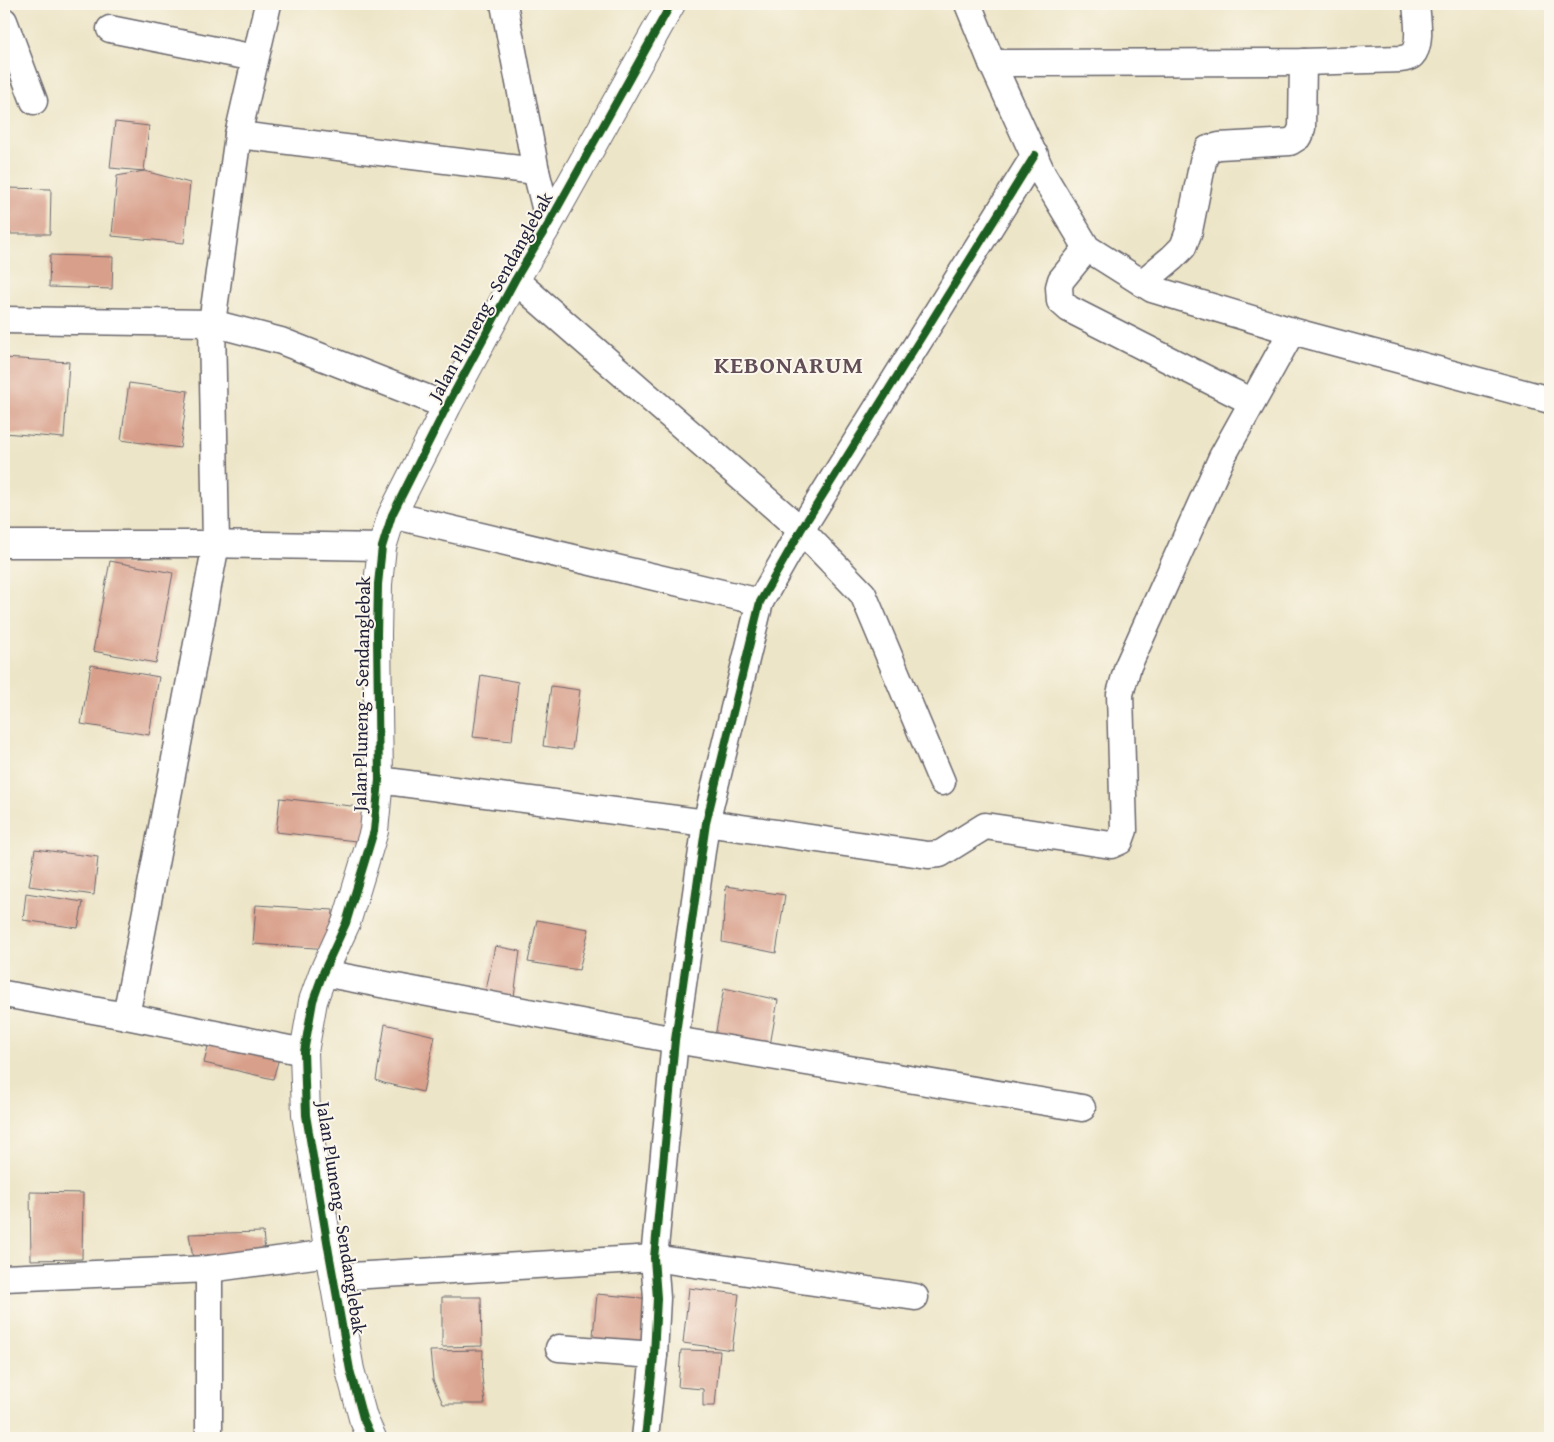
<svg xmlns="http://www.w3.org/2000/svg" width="1554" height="1442" viewBox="0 0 1554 1442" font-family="'Gentium Book Plus',serif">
	<rect width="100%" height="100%" fill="#fbf7ec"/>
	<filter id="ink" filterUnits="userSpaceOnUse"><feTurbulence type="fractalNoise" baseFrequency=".02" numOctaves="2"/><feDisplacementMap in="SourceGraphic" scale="10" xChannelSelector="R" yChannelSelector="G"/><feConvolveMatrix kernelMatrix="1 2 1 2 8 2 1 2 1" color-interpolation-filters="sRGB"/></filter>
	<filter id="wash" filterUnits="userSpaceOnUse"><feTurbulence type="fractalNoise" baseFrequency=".0096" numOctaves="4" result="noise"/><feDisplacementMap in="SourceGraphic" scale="20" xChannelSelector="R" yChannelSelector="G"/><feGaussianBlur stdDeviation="1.12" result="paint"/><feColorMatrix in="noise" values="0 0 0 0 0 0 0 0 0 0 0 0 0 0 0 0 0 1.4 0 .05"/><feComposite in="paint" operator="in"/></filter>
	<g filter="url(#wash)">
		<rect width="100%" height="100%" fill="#ede5c7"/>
		<g id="blocks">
			<g fill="#d89f8a">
				<polygon points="115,122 149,126 144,171 110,168"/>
				<polygon points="144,171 190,183 184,243 112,236 117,176"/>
				<polygon points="4,188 51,189 50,234 4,234"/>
				<polygon points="50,255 113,257 112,289 49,287"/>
				<polygon points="4,358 69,362 64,438 4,433"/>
				<polygon points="129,383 188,391 180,448 121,440"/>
				<polygon points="110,561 173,573 156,663 93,651"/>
				<polygon points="91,665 159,677 149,735 81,724"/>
				<polygon points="481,675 518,682 512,741 473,737"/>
				<polygon points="551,686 580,690 572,750 543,746"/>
				<polygon points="280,798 369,808 365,842 276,832"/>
				<polygon points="35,849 98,857 94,895 29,886"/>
				<polygon points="726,886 785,895 776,953 722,942"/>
				<polygon points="26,893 83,902 78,928 23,920"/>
				<polygon points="256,905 333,910 331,949 253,944"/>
				<polygon points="537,920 589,929 579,970 528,962"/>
				<polygon points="495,946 520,951 514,997 486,990"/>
				<polygon points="724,988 778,1000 769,1051 715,1036"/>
				<polygon points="385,1024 435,1036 423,1092 384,1083 376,1080"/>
				<polygon points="210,1038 279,1058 273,1079 204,1063"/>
				<polygon points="30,1192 83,1193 82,1259 31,1260"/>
				<polygon points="263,1232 267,1272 196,1276 189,1234"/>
				<polygon points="689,1288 739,1294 732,1350 683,1343"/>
				<polygon points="597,1294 652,1299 647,1352 592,1346"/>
				<polygon points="442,1297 481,1297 482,1346 442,1347"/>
				<polygon points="483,1350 482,1377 485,1404 443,1404 433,1380 430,1351"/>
				<polygon points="681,1350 720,1351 715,1406 703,1406 703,1389 678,1387"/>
			</g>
		</g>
	</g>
	<g filter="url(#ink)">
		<use href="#blocks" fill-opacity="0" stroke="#69666c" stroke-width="1"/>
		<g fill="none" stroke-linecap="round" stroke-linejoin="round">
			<g stroke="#69666c" stroke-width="29">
				<g id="street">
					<polyline points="504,4 536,171 549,223"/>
					<polyline points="968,4 992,63 1043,175 1087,248 1152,289 1292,331 1550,400"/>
					<polyline points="4,21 34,101"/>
					<polyline points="110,29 255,58"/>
					<path d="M 992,63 L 1303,62 L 1401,59 C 1405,58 1409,58 1412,55 C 1422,45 1417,17 1416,4"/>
					<polyline points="238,135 536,171"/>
					<polyline points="1087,248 1061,280 1059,287 1060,301 1069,309 1252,402"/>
					<polyline points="515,280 801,530 863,594 942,782"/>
					<polyline points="1142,283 1172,258 1183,247 1189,231 1203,161 1208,149 1219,146 1290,142 1298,137 1302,128 1303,62"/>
					<polyline points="4,320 212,323 281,341 447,406"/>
					<polyline points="392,515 760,602"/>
					<polyline points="4,544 199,544 382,547"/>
					<polyline points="379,780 706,823 928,855 940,854 985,826 1111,845 1120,841 1124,830 1120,694 1128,666 1222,457 1292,331"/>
					<polyline points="323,973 675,1040 1082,1108"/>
					<polyline points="4,994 126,1016 304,1052"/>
					<polyline points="126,1016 216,544 212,323 238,135 268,4"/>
					<polyline points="209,1269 209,1438"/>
					<polyline points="334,1277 654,1258 915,1297"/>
					<polyline points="4,1278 209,1269 329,1253"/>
					<polyline points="559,1348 654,1355"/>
					<polyline points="645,1438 654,1355 657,1298 654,1258 675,1040 706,823 760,602 801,530 1035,155"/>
				</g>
			</g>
			<g stroke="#69666c" stroke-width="30">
				<polyline id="secondary" points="372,1438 363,1418 350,1370 329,1253 306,1115 304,1052 313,1001 323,973 346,923 374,831 379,780 377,635 378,584 382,547 392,515 447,406 515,280 549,223 671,4"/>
			</g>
			<use href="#street" stroke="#fff" stroke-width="26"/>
			<use href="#secondary" stroke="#fff" stroke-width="28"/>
			<g stroke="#fbf7ec" stroke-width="11">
				<g id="cycleway">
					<polyline points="372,1438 363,1418 350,1370 329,1253 306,1115 304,1052 313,1001 323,973 346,923 374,831 379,780 377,635 378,584 382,547 392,515 447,406 515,280 549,223 671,4"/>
					<polyline points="645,1438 654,1355 657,1298 654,1258 675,1040 706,823 760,602 801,530 1035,155"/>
				</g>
			</g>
			<use href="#cycleway" stroke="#1b5e20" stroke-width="8"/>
		</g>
	</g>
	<g text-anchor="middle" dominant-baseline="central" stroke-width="4" stroke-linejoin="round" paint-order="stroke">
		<g font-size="19" fill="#22223b" stroke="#fbf7ec">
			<text transform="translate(490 296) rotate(-61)">Jalan Pluneng - Sendanglebak</text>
			<text transform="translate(361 694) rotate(-89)">Jalan Pluneng - Sendanglebak</text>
			<text transform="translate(342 1218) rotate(81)">Jalan Pluneng - Sendanglebak</text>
		</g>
		<g font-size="24" font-weight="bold" letter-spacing="1" fill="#624e57" stroke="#fbf7ec">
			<text x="789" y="364">KEBONARUM</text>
		</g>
	</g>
	<rect width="1554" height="1442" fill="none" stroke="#fbf7ec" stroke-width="20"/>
</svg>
